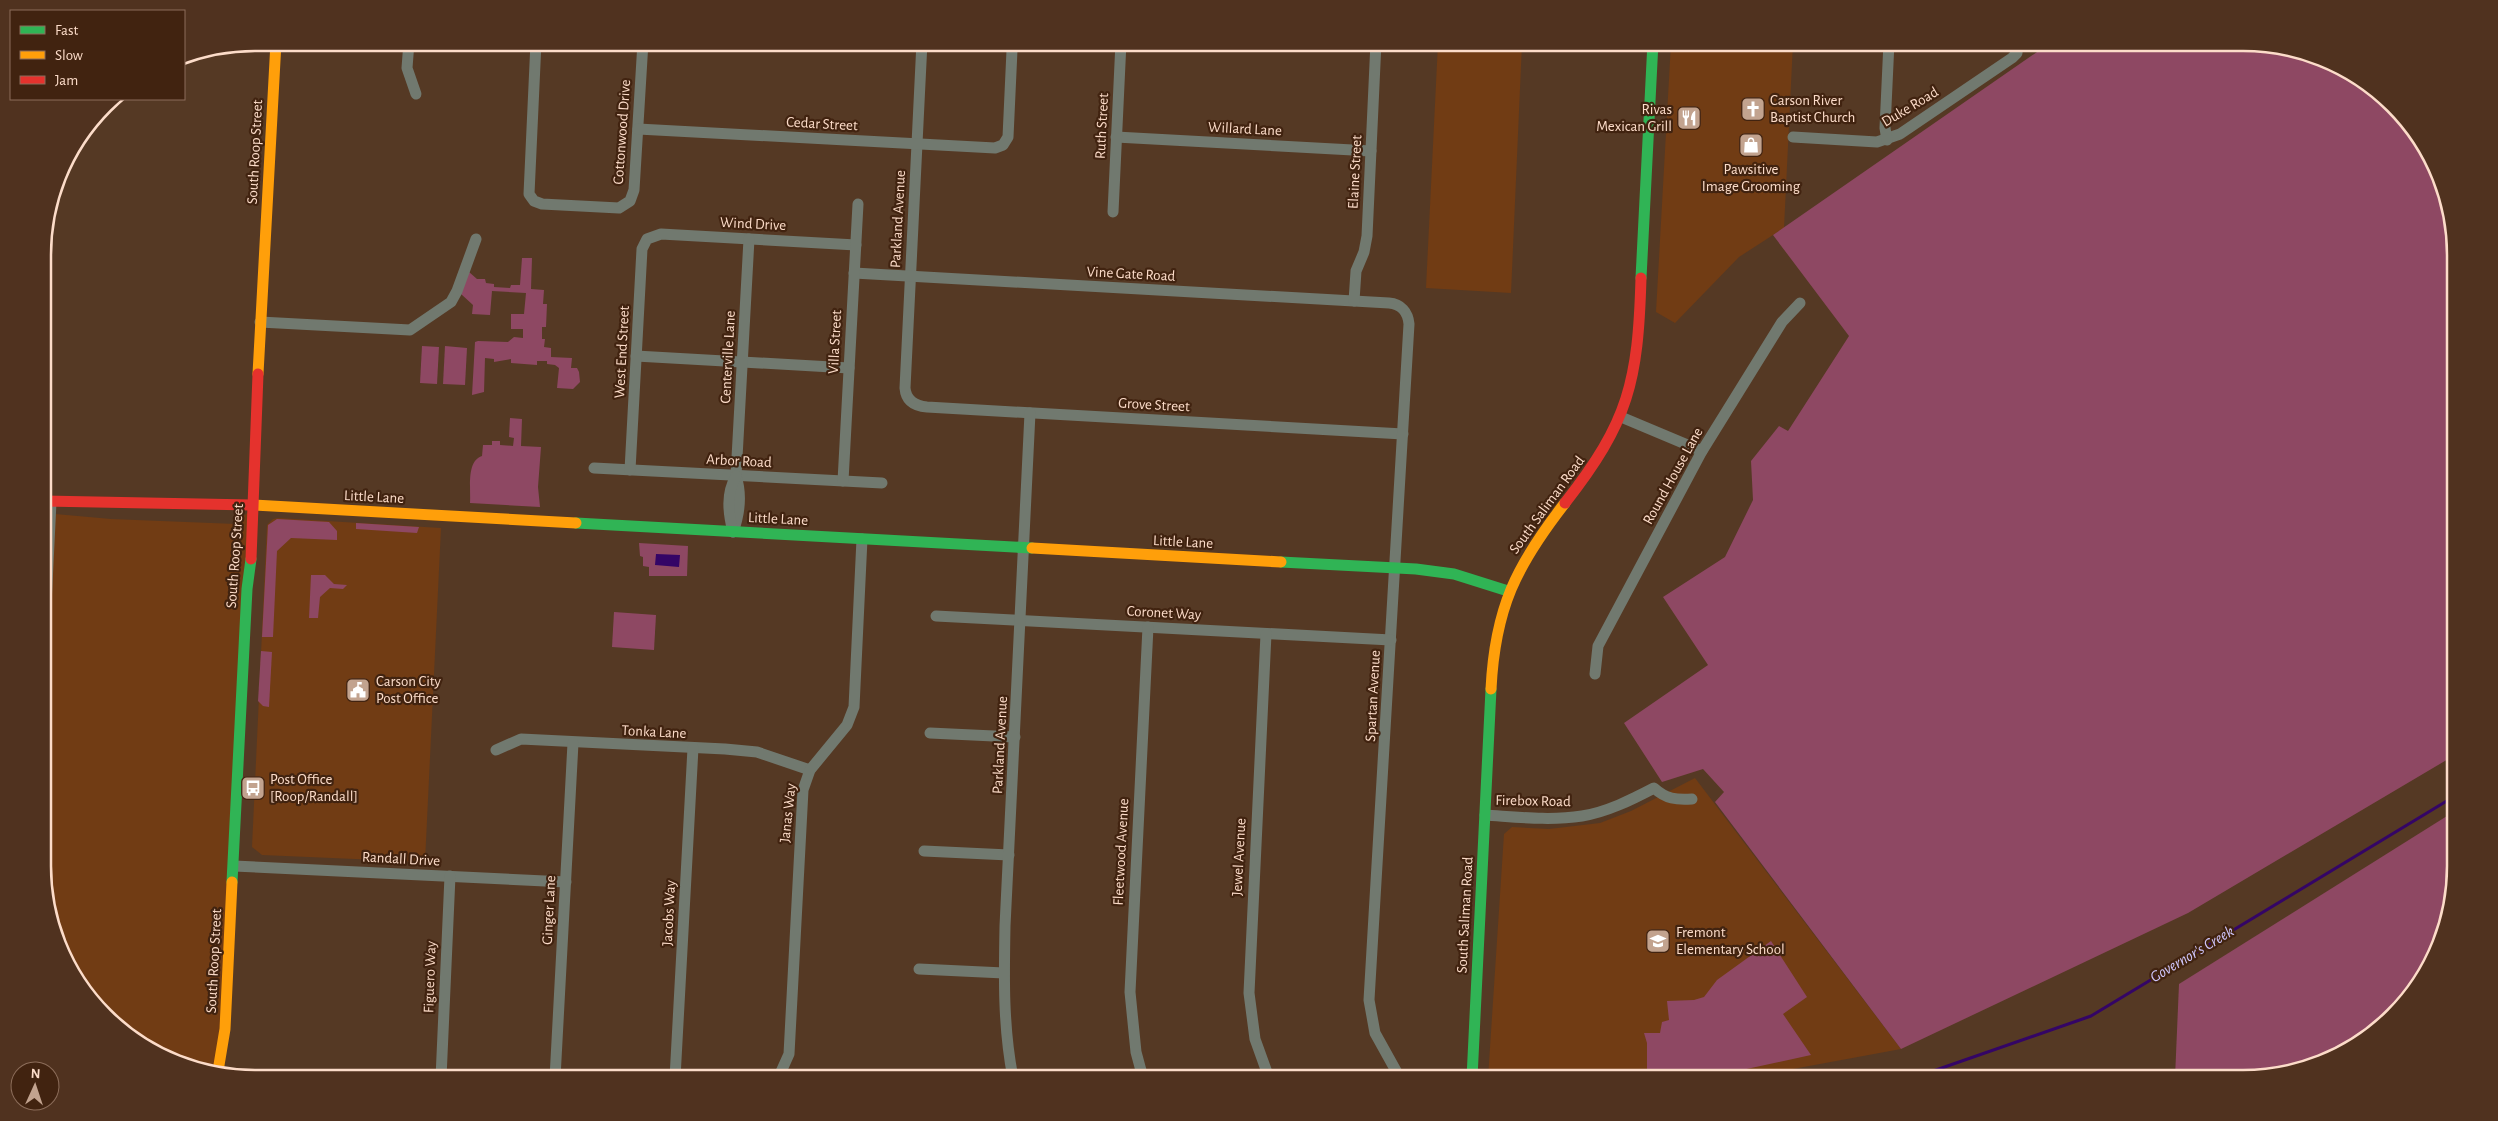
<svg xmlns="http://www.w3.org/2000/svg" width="2498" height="1121" viewBox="0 0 2498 1121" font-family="'Alegreya Sans',sans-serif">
	<rect width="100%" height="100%" fill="#553924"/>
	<g fill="#713c14">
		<polygon points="1438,43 1522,43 1511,293 1426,288"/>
		<polygon points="1671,43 1793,43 1784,228 1739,257 1675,323 1656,312"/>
		<polygon points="255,505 217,1071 173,1062 125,1034 86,995 59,947 44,894 44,513 111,519 236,524"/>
		<polygon points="278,518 441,528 425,862 262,855 252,847 267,525 273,519"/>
		<polygon points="1695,778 1901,1049 1745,1078 1488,1078 1504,834 1512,827 1549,829 1600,823 1631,811"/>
	</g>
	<g fill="#8e4863">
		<polygon points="2050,43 2243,43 2325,59 2373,87 2412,126 2439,174 2454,228 2455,755 2188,913 1901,1049 1715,802 1724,792 1703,769 1662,782 1624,723 1708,665 1663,597 1725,557 1753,500 1751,461 1779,426 1788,431 1849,336 1773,235"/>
		<polygon points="522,258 532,258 531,289 544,290 543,304 547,304 546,327 542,327 542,339 545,339 544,347 551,348 551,357 572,358 571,368 577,368 579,372 580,382 573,389 557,388 559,368 555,365 547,364 547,361 537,361 537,365 511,363 511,359 494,362 494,359 485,358 484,392 472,395 475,342 478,341 508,342 514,337 523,338 523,329 511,329 511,314 524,314 526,293 492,291 490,315 472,314 473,305 461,294 469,272 477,279 485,279 486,283 494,284 494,287 510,288 511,285 520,285"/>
		<polygon points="422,346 439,347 437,384 420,383"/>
		<polygon points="445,346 467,348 465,385 443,384"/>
		<path d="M 510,418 L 522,419 L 521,446 L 541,447 L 538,487 L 540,507 L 470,503 C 471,489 466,461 482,456 L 483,445 L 492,445 L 492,441 L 500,441 L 500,445 L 513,446 L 514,438 L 509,437 Z"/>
		<polygon points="277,519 329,522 337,531 337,540 291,538 277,551 273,637 262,637 268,525"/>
		<polygon points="356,523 419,527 417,533 356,529"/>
		<polygon points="639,543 688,546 687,576 649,576 649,567 643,566 643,557 640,556"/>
		<polygon points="311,575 325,575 334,584 347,585 343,589 330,588 320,597 318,618 309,618"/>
		<polygon points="614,612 656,615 654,650 612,647"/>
		<polygon points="261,651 272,652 269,707 263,706 258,701"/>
		<polygon points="2455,811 2455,866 2439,948 2411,996 2361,1043 2312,1067 2257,1078 2175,1078 2179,984"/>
		<polygon points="1771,941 1807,997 1783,1014 1811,1055 1705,1078 1647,1078 1647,1043 1644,1033 1660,1033 1662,1022 1669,1020 1667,1001 1694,1000 1704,997 1717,980"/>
	</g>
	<polygon fill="#340566" points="656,554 680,555 679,567 655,565"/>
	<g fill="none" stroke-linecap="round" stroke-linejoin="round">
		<polyline stroke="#340566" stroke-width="3" points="1913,1078 2091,1016 2455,796"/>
		<g stroke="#71796f" stroke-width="11">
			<polyline points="409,42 407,68 416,94"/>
			<polyline points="536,42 529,194 534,201 542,204 619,208 630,201 634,190 643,42"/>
			<path d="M 922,42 L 905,388 C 906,401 915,406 927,407 L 1403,434"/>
			<polyline points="1829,42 1889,46"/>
			<polyline points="638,129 995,148 1003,145 1008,137 1012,50 1009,42"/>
			<polyline points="1116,137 1371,151"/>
			<polyline points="1793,137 1877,142 1900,134 2012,58 2017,53 2018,42"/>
			<polyline points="1887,140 1885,128 1889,42"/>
			<polyline points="1113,212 1121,42"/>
			<path d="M 854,273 L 1389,303 C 1401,304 1408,312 1409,324 L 1369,1000 L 1375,1033 L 1400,1078"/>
			<polyline points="1354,301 1356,271 1364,252 1367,236 1376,42"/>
			<polyline points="260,322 410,330 451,302 457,291 476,239"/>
			<polyline points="636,356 849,368"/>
			<polyline points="1621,417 1702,451"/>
			<polyline points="594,468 882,483"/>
			<polyline points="630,470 642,249 647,239 661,234 856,245"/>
			<polyline points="843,481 858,204"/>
			<path d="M 733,532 C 740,513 742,495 736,476 L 749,239"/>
			<path d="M 733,532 C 728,512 726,494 736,476"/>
			<polyline points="936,616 1391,640"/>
			<polyline points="1266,634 1249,993 1255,1039 1269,1078"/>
			<polyline points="44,646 51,502"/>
			<polyline points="1595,674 1598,646 1702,451 1782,322 1800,303"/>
			<polyline points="930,733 1015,737"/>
			<polyline points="496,750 521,739 725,749 757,752 810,770"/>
			<path d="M 1485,815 C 1517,817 1550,821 1582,816 C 1607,812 1631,800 1654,788 C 1666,799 1676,800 1692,799"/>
			<polyline points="924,851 1009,855"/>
			<polyline points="234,866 566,882"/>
			<polyline points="919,969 1004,973"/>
			<polyline points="441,1078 450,876"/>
			<polyline points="555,1078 573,743"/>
			<polyline points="675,1078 693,748"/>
			<polyline points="775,1078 780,1074 789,1054 803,790 810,770 847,725 854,707 862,539"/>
			<path d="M 1013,1078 C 1003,1027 1004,977 1005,926 L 1030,413"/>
			<polyline points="1143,1078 1136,1052 1130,992 1148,627"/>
		</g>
		<g stroke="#30b455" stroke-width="11">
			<polyline points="1641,278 1653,42"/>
			<polyline points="576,523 1032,548"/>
			<polyline points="1281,562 1416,569 1454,574 1508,591"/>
			<polyline points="232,882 247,589 251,559"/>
			<polyline points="1472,1078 1491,689"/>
		</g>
		<g stroke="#ff9f0a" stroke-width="11">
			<polyline points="258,374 276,42"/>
			<polyline points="252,505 576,523"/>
			<polyline points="1032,548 1281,562"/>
			<path d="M 1491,689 C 1495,608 1516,566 1565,503"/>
			<polyline points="218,1071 225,1029 232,882"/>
		</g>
		<g stroke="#e5322d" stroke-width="11">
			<polyline points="44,501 252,505"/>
			<path d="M 1565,503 C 1629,421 1638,382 1641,278"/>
			<polyline points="251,559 258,374"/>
		</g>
	</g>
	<defs>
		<g id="church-square" transform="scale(1.25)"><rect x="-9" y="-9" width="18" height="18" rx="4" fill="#c2a38f" stroke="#412310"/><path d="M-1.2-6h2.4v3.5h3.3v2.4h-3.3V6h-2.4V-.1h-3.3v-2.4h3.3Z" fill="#fff"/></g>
		<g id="restaurant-square" transform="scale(1.25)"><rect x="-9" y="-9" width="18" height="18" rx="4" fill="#c2a38f" stroke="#412310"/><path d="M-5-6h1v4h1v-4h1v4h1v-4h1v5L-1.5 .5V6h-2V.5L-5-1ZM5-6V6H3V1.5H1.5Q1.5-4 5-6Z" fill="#fff"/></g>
		<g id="shop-square" transform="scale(1.25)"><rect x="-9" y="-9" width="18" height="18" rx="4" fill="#c2a38f" stroke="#412310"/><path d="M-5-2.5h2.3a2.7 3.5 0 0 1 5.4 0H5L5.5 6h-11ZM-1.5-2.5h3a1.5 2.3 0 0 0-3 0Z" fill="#fff"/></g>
		<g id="civic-square" transform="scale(1.25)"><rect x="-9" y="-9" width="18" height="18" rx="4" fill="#c2a38f" stroke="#412310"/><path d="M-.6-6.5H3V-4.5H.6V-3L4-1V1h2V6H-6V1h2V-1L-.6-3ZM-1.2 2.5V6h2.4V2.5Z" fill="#fff"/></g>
		<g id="bus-square" transform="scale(1.25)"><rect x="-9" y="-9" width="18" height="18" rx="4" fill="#c2a38f" stroke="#412310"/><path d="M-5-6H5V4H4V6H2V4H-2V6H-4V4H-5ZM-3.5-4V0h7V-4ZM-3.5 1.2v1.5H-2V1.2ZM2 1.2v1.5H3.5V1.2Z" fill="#fff"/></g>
		<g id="school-square" transform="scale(1.25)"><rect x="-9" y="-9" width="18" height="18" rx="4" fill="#c2a38f" stroke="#412310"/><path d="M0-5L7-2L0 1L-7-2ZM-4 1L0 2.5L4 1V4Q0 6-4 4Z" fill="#fff"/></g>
	</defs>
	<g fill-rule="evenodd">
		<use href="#church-square" x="1753" y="109"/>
		<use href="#restaurant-square" x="1689" y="118"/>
		<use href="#shop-square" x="1751" y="145"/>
		<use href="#civic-square" x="358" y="690"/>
		<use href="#bus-square" x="253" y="788"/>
		<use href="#school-square" x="1658" y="941"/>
	</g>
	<g text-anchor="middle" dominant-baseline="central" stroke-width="4.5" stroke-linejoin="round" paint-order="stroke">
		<g font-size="15" fill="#fcdcc9" stroke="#412310" text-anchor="start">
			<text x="1770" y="100">Carson River<tspan x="1770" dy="17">Baptist Church</tspan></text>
			<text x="1672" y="109" text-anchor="end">Rivas<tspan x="1672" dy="17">Mexican Grill</tspan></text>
			<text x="1751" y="169" text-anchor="middle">Pawsitive<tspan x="1751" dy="17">Image Grooming</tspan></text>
			<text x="376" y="681">Carson City<tspan x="376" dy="17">Post Office</tspan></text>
			<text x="270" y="779">Post Office<tspan x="270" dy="17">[Roop/Randall]</tspan></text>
			<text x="1676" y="932">Fremont<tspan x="1676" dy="17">Elementary School</tspan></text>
		</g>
		<g font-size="15" fill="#fcdcc9" stroke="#412310">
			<text transform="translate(1910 107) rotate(-31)">Duke Road</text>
			<text transform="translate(822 124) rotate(3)">Cedar Street</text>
			<text transform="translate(1102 126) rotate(-87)">Ruth Street</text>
			<text transform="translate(1245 129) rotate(3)">Willard Lane</text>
			<text transform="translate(622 132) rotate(-86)">Cottonwood Drive</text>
			<text transform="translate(255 152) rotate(-87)">South Roop Street</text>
			<text transform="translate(1355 172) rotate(-87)">Elaine Street</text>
			<text transform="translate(898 219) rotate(-87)">Parkland Avenue</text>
			<text transform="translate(753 224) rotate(3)">Wind Drive</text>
			<text transform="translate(1131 274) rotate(3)">Vine Gate Road</text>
			<text transform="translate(835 342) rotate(-87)">Villa Street</text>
			<text transform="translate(622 352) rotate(-87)">West End Street</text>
			<text transform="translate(728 357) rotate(-87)">Centerville Lane</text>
			<text transform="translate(1154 405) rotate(3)">Grove Street</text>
			<text transform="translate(739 461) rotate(3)">Arbor Road</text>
			<text transform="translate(1673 476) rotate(-61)">Round House Lane</text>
			<text transform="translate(374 497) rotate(3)">Little Lane</text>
			<text transform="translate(1547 505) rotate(-54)">South Saliman Road</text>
			<text transform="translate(778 519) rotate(3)">Little Lane</text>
			<text transform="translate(1183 542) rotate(3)">Little Lane</text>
			<text transform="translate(235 556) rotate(-86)">South Roop Street</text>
			<text transform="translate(1164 613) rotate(3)">Coronet Way</text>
			<text transform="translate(1373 696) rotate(-87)">Spartan Avenue</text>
			<text transform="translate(654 732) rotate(3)">Tonka Lane</text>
			<text transform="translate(1000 745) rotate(-87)">Parkland Avenue</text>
			<text transform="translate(1533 801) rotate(1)">Firebox Road</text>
			<text transform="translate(788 813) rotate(-84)">Janas Way</text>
			<text transform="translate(1121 852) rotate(-87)">Fleetwood Avenue</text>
			<text transform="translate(1239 857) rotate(-87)">Jewel Avenue</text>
			<text transform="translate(401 859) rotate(3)">Randall Drive</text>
			<text transform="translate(549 910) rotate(-87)">Ginger Lane</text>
			<text transform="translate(669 913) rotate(-87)">Jacobs Way</text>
			<text transform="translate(1465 915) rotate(-87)">South Saliman Road</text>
			<text transform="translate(214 961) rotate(-87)">South Roop Street</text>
			<text transform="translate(430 977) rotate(-88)">Figuero Way</text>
		</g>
		<g font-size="16" font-style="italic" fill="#cfc6fb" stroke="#412310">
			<text transform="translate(2192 954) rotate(-31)">Governor's Creek</text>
		</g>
	</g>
	<path d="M0 0H2498V1121H0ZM255 51H2243A204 204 0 0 1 2447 255V866A204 204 0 0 1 2243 1070H255A204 204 0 0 1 51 866V255A204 204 0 0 1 255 51Z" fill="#50321f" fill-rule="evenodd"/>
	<path fill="none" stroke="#fcdcc9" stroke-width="2.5" d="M255 51H2243A204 204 0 0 1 2447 255V866A204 204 0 0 1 2243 1070H255A204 204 0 0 1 51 866V255A204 204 0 0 1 255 51Z"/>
	<rect x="10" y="10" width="175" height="90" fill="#412310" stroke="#8c6d5a"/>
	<rect x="20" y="26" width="25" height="8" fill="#30b455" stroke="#8c6d5a"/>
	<text x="55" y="35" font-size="15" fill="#fcdcc9">Fast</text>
	<rect x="20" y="51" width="25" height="8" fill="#ff9f0a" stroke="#8c6d5a"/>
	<text x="55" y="60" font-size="15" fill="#fcdcc9">Slow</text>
	<rect x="20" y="76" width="25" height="8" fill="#e5322d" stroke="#8c6d5a"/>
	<text x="55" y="85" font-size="15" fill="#fcdcc9">Jam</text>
	<g transform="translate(35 1086) rotate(3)"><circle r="24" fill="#412310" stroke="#8c6d5a"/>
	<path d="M0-4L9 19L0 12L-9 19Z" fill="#c2a38f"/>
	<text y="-8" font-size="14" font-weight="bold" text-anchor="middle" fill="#fcdcc9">N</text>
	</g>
</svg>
